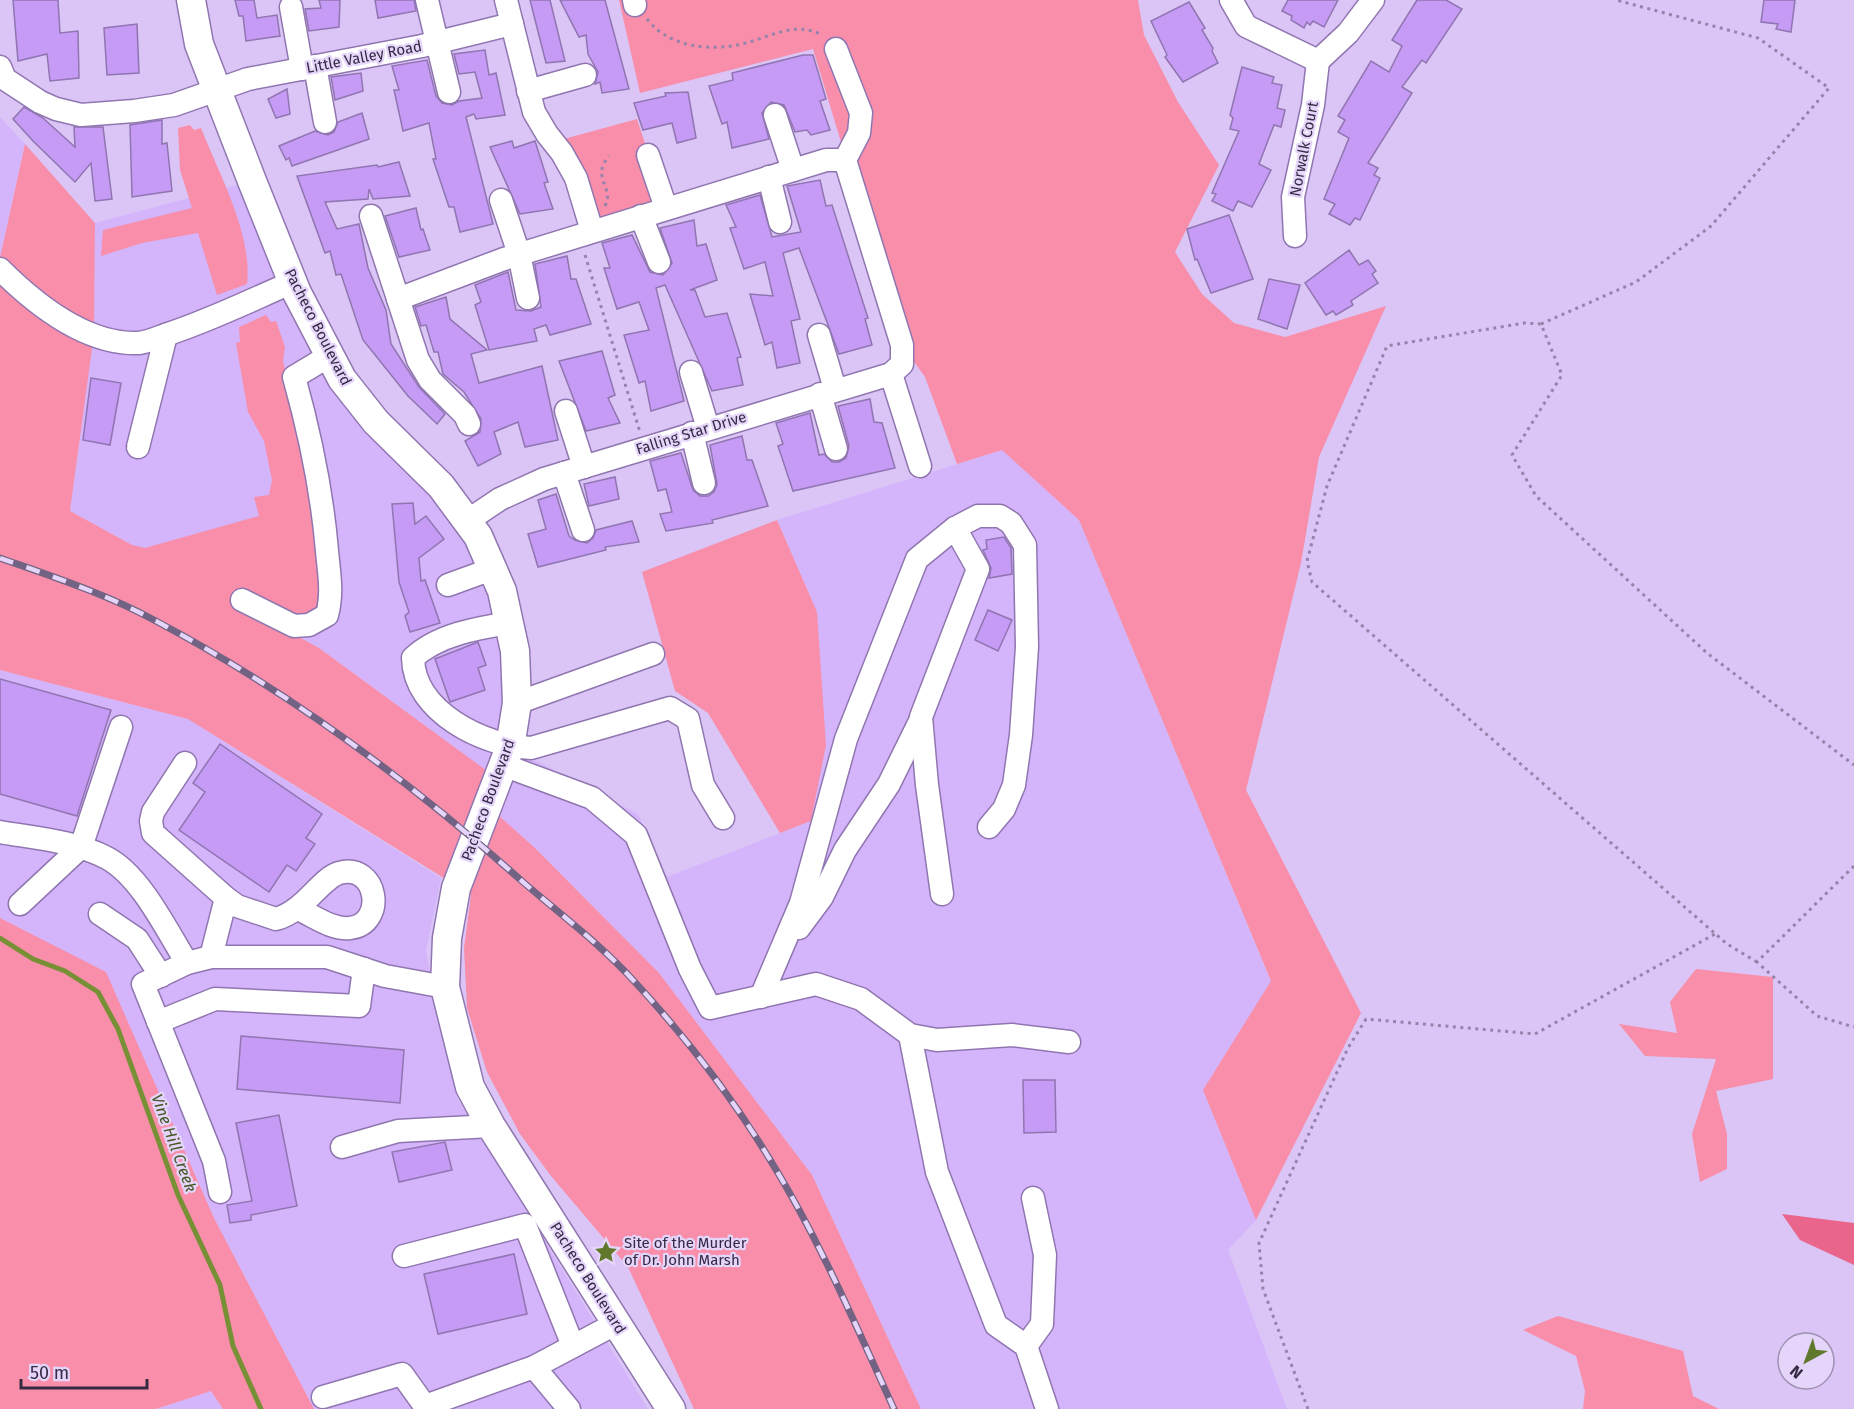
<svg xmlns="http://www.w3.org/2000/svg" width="1854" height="1409" viewBox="0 0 1854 1409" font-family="'Fira Sans',sans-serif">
	<rect width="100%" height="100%" fill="#dbc5f7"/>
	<g fill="#d4b5fb">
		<polygon points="0,117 25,144 0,258"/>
		<polygon points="252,181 376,422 502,591 510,747 638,814 667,877 811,821 817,612 777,520 1002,450 1079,520 1271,982 1203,1090 1256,1220 1228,1250 1287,1409 921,1409 812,1175 659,973 535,848 487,806 498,779 319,648 70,511 94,334 95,223"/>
		<polygon points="0,670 188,719 441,878 426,951 457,1098 648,1409 314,1409 214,1218 106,973 0,918"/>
		<polygon points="211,1391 223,1409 156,1409"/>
	</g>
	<g fill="#f88ea9">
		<polygon points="619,0 1138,0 1144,35 1178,102 1219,165 1175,252 1202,294 1234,323 1285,337 1386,306 1319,457 1301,563 1246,790 1361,1013 1256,1220 1203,1090 1271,981 1079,520 1002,450 957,464 925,377 902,345 813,49 640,93"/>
		<polygon points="637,119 666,208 592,231 553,142"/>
		<path d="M 190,125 L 194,130 L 201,128 C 219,174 253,235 247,284 L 217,295 L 198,233 L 142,243 L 101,256 L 103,230 L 192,208 L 180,170 L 178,128 Z"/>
		<polygon points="25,144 95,223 94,334 70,511 132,545 145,548 259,516 254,497 269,495 272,480 264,441 248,412 236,343 240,342 239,327 266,315 271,322 276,321 285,347 283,362 305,438 322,517 318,615 292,618 240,589 232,600 319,648 498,779 488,806 535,848 659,973 812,1175 921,1409 694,1409 628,1267 551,1176 520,1134 487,1072 467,1008 464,948 471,895 188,719 0,670 0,258"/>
		<polygon points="777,520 817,612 826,745 811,821 780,833 708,713 675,691 642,572"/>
		<polygon points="0,918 106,972 214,1218 314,1409 223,1409 211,1391 156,1409 0,1409"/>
		<polygon points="1696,969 1773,977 1773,1079 1716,1091 1727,1134 1727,1169 1700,1182 1692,1134 1716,1059 1645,1056 1619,1024 1677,1033 1670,1002"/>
		<polygon points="1558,1316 1683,1351 1693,1396 1719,1409 1583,1409 1585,1391 1576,1356 1523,1330"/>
	</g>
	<polygon fill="#e9658b" points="1782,1214 1854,1223 1854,1265 1800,1240"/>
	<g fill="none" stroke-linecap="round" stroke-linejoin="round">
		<polyline stroke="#778f35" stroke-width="5" points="0,938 33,959 65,971 98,992 118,1029 178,1195 220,1285 233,1346 261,1409"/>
	</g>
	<g fill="#c59bf6" stroke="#9075b0" stroke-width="1.5">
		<polygon points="13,0 58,0 60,33 78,31 79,78 50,81 47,54 18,61"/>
		<polygon points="235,0 254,0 257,18 277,15 280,36 246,41 243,16 239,16"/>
		<polygon points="319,0 340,0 339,27 309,31 305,9 321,8"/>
		<polygon points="375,0 414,0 416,11 378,18"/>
		<polygon points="530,0 550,0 565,61 546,63"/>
		<polygon points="560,0 605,0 629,89 602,93 600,82 595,84 598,72 588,54 586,35 579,37"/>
		<polygon points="1288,0 1338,0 1324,27 1313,21 1310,25 1307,22 1304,28 1291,20 1292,16 1282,11"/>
		<polygon points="1417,0 1446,0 1462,9 1426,63 1422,60 1402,87 1412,93 1368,163 1378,168 1374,175 1380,178 1360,220 1355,218 1350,225 1329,214 1335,204 1324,199 1349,138 1338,132 1345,120 1338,116 1371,61 1389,72 1402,46 1392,40"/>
		<polygon points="1764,0 1795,0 1791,32 1776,29 1778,24 1761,22"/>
		<polygon points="1189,2 1205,28 1202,30 1213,48 1212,51 1218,63 1183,82 1165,57 1167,55 1151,21"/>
		<polygon points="137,24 139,73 107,75 104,28"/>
		<polygon points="485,50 489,75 496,73 505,115 476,119 474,114 466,117 493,224 460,232 454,207 449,207 433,159 436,159 429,123 403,131 394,90 399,90 392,66 427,60 436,96 442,103 452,105 459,101 482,98 475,72 459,74 454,54"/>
		<polygon points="803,55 813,55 826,99 820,101 830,130 811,135 807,130 795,132 784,105 771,102 762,113 769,139 732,148 727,122 722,124 709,86 733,80 732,73"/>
		<polygon points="1242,67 1274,77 1272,83 1282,85 1277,108 1285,110 1281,127 1274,125 1259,164 1271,170 1263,186 1252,207 1238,201 1233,211 1212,201 1216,194 1212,193 1239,131 1230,129 1233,118 1230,115"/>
		<polygon points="361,73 363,91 335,100 331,77"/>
		<polygon points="287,89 290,114 276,118 268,99"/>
		<polygon points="688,92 696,138 677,143 672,123 643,130 634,103 666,96 665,93"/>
		<polygon points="24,107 43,118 75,147 74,127 103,127 112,199 95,201 91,163 75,182 33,141 13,119"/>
		<polygon points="362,113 369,139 292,166 289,158 286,160 279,146 315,131 328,135 334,132 338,122"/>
		<polygon points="162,120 162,144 167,143 172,191 132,197 130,125"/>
		<polygon points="512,141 514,148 535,141 548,182 544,183 553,209 520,214 490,147"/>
		<polygon points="399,162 410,196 373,199 369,189 368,199 325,202 337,229 359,224 368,268 386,310 391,344 419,387 445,414 437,424 408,396 363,340 341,274 336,275 330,251 325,253 297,176 377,165 378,167"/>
		<polygon points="820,180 826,206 832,205 868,318 865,319 872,345 839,354 799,248 783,253 800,319 791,321 800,363 777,368 772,342 765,345 750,294 773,296 765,262 744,269 730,228 736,227 726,205 760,195 772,237 801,232 787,186"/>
		<polygon points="416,208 421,230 423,229 430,250 399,257 385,216"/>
		<polygon points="1229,215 1253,279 1211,293 1197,259 1195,260 1187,229"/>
		<polygon points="694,220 697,246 706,244 717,280 690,290 695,290 705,317 727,313 741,357 737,358 743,385 712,391 665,285 656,288 684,401 651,411 645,381 639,383 624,335 649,330 639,302 617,309 604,268 610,268 602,243 632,235 650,272 663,275 672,263 660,228"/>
		<polygon points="1349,250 1359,265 1368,260 1376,271 1372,274 1378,283 1351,301 1353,305 1336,315 1333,311 1326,315 1305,283"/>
		<polygon points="567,256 571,279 576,279 591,324 550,335 546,325 534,329 537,341 489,350 475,305 481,302 475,285 508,272 516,310 531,311 541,307 535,264"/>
		<polygon points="1269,279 1300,285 1287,329 1258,319"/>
		<polygon points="446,297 450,319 487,350 471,354 479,383 542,366 558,440 525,447 518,422 494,432 501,454 478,466 465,441 480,432 481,419 464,392 443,374 438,352 434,352 426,325 421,326 415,307"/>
		<polygon points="602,351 615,395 608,398 620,423 586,431 559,361"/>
		<polygon points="91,378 121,383 110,445 83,440"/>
		<polygon points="870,399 874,422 882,423 895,468 793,491 778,446 783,444 776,423 810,413 819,455 824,454 832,462 839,462 846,458 849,446 838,406"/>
		<polygon points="742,436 747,460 752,460 768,506 712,520 713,523 666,531 660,514 672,512 666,489 658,491 650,461 681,453 693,490 700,496 708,496 714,492 717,484 710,445"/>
		<polygon points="615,477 619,499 589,506 584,484"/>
		<polygon points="556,494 569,536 575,540 587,543 593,538 596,530 632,521 639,542 605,547 606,550 538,567 528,534 546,529 538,500"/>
		<polygon points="413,503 415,524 426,516 444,539 419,558 421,581 425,580 440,623 410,632 405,616 409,612 399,582 392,504"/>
		<polygon points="1004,537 1011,548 1012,574 989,578 991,568 983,550 987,549 986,540"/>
		<polygon points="988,610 1012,620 998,651 975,640"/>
		<polygon points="478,642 486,665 478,668 485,690 450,702 435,659"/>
		<polygon points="0,679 111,710 77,816 0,794"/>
		<polygon points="220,744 322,814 306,838 315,844 296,871 287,865 269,892 179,830 205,792 193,783"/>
		<polygon points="241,1036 404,1050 400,1103 237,1089"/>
		<polygon points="1023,1080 1055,1080 1056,1132 1024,1133"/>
		<polygon points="279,1115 297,1206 251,1215 251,1220 230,1223 227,1205 252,1201 236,1123"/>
		<polygon points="445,1142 452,1170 399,1182 392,1152"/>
		<polygon points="514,1254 527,1314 438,1334 424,1274"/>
	</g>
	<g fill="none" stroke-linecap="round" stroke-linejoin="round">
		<g stroke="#9076b0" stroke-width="25">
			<g id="minor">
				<polyline points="427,0 449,92"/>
				<polyline points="506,0 534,112 547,134 562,153 576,178 592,231"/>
				<polyline points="634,0 635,5"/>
				<polyline points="1231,0 1246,26 1318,61"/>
				<polyline points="291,7 302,69"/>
				<polyline points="1318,61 1348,33 1373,0"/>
				<polyline points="315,66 325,122"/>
				<polyline points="0,67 5,79 40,102 56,109 81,115 134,111 174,105 248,79 422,46 512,24"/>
				<polyline points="528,91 585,75"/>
				<polyline points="775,115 793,170"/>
				<polyline points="648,155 666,208"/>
				<polyline points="769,177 780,222"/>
				<polyline points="501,200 519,254 528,298"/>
				<polyline points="371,216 418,360 430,380 465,415 469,424"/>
				<polyline points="641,216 659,262"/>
				<polyline points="1295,236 1293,197 1313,105 1318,61"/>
				<path d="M 0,269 C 36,305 86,345 139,343 C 148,342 157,338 165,335 C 209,321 251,300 293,282"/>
				<polyline points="398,299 504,259 826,160 845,160"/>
				<polyline points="819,335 835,389"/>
				<polyline points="691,372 708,428"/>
				<polyline points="891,374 920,466"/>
				<polyline points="820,394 836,449"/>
				<polyline points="566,411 584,467"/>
				<polyline points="692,433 704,483"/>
				<polyline points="138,447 166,335"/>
				<polyline points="564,473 583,530"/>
				<polyline points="467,521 500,499 544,479 891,374 902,364 902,345 845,160 859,133 861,113 836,49"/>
				<polyline points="955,528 978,516 1000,516 1011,523 1025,545 1027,647 1021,735 1014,785 1004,809 989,827"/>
				<polyline points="448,585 492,569"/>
				<path d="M 242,600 L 294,626 L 309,625 L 327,615 C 333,593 329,573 327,551 C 322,491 310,434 294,377 L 329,356"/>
				<path d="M 509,623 C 477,628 437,635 413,658 C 414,712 484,746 531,748 L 670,708 L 688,719 L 703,785 L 723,818"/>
				<polyline points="517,703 653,654"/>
				<polyline points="185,763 153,812 151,821 153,833 226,898 211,957"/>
				<polyline points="503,765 592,798 636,835 690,969 710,1008 816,984 861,999 910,1035 937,1172 996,1325 1026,1346 1047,1409"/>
				<path d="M 0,832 C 35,838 75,841 107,858 C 141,876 167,931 187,963"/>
				<path d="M 226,898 L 237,906 L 276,919 C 305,911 320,879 339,873 C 378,862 387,924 350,928 C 332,930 314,916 298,909"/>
				<polyline points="20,904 81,847 121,727"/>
				<polyline points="100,914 137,939 161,976"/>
				<polyline points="799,928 822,897 845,850 889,784 921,719"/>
				<polyline points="761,997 801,903 846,739 917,559 955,528 978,569 921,717 927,785 942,894"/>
				<polyline points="158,1022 215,999 359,1006 364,969"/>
				<polyline points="910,1035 937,1040 1012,1035 1069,1042"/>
				<polyline points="342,1147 398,1131 491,1126"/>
				<polyline points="220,1192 214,1161 143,984 187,963 211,957 327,957 385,976 445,987"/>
				<polyline points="404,1256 525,1225 573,1346"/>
				<polyline points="1026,1346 1042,1324 1045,1255 1033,1198"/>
				<polyline points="534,1367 569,1409"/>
				<polyline points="323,1397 402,1374 427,1409"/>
				<polyline points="425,1406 534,1367 617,1323"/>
			</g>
		</g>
		<g stroke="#9076b0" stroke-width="31">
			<polyline id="major" points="191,0 199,44 252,181 297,293 342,379 376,422 441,486 478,536 502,591 515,651 517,703 510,747 456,888 447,938 445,987 470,1087 491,1126 671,1409"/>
		</g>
		<g stroke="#9583aa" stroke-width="3" stroke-dasharray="3 4.5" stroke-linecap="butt">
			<path d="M 647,19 C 669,48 712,52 746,43 C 772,36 796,21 822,35"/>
			<path d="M 605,206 C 615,187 590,178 609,156"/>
			<polyline points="585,255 640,432"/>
			<polyline points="1541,324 1636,282 1711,226 1829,88 1758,38 1616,0"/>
			<polyline points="1854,866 1757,962 1817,1016 1854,1027"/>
			<polyline points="1757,962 1727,944 1312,582 1307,561 1327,486 1387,346 1524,323 1541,324 1562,375 1512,455 1536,496 1707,653 1854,765"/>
			<polyline points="1308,1409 1263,1289 1259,1243 1348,1048 1366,1019 1535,1034 1715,934"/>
		</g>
		<use href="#minor" stroke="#fff" stroke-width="22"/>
		<use href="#major" stroke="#fff" stroke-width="28"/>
		<g stroke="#726384" stroke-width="7">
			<path id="rail" d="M 0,558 C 51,576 106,594 154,620 C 287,690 411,782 523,882 C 560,914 600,944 633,980 C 684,1035 733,1098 772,1163 C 820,1241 856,1326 894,1409"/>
		</g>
		<use href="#rail" stroke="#e5d5fb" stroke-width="4.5" stroke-dasharray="14" stroke-linecap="butt"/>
	</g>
	<defs>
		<g id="sight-bare" transform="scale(1.8)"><path d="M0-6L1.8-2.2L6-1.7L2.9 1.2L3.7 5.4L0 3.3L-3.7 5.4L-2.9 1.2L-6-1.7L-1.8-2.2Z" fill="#60782b" stroke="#e5d5fb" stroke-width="2.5" paint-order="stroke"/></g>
	</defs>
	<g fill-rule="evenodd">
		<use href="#sight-bare" x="606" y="1252"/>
	</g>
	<g text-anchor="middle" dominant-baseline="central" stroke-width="4.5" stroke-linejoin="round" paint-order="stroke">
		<g font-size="15" fill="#352a42" stroke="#e5d5fb">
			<text transform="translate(364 57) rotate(-11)">Little Valley Road</text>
			<text transform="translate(1304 149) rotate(-79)">Norwalk Court</text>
			<text transform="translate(318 327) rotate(63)">Pacheco Boulevard</text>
			<text transform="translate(691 433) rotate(-17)">Falling Star Drive</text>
			<text transform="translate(488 800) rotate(-70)">Pacheco Boulevard</text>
			<text transform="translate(588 1278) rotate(58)">Pacheco Boulevard</text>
		</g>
		<g font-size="15" fill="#352a42" stroke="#e5d5fb" text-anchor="start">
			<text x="624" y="1243">Site of the Murder<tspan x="624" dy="17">of Dr. John Marsh</tspan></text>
		</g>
		<g font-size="16" font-style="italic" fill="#455623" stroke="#e5d5fb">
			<text transform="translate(174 1143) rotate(70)">Vine Hill Creek</text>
		</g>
	</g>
	<g transform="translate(1806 1361) rotate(221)"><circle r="28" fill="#e5d5fb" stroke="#9f91b1" stroke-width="1.5"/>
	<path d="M0-4.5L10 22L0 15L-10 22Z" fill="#60782b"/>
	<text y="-9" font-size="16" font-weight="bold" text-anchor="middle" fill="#352a42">N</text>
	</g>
	<path d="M21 1379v9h126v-9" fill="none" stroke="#352a42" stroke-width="3"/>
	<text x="30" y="1379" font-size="18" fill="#352a42" stroke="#e5d5fb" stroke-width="4.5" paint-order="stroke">50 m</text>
</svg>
